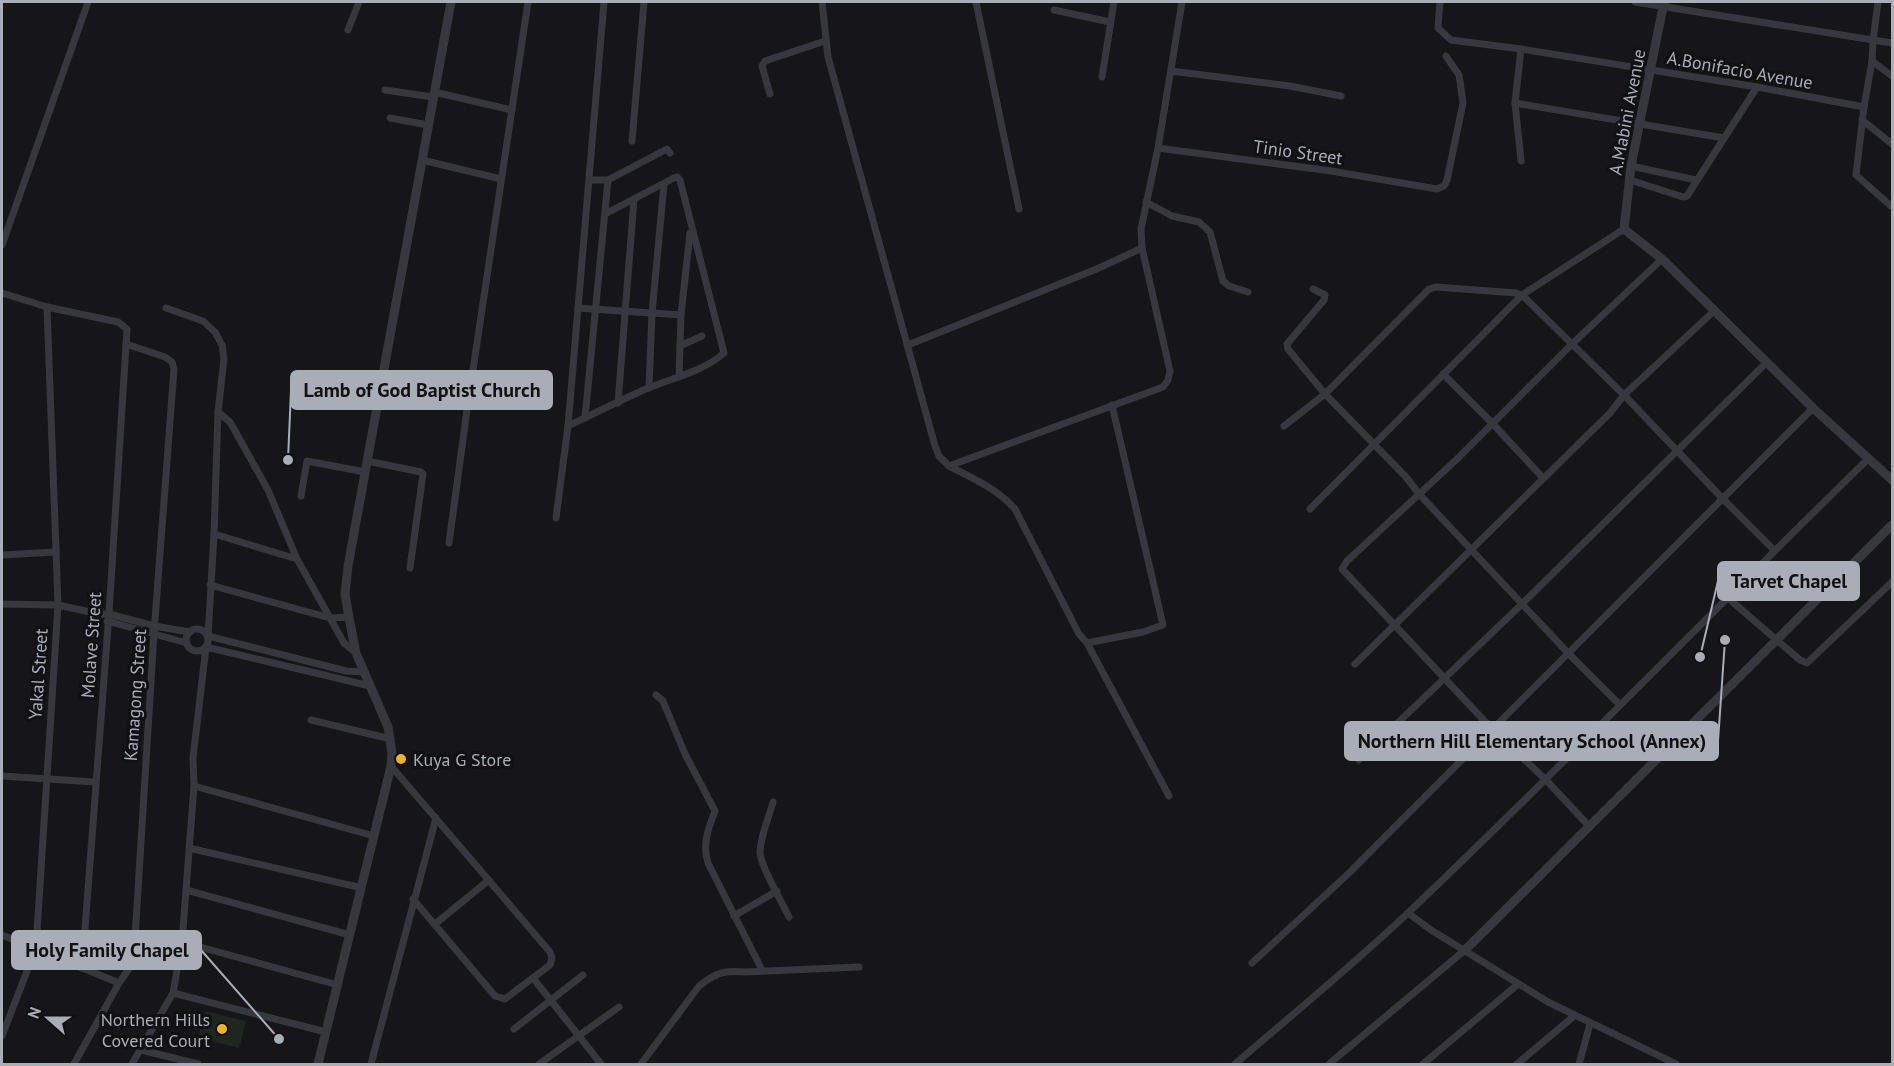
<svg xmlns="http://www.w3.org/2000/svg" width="1894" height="1066" viewBox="0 0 1894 1066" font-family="'PT Sans',sans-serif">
	<rect width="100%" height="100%" fill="#161618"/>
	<polygon fill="#1e261f" points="205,1011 246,1021 239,1048 198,1038"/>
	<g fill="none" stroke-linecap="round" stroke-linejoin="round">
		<g stroke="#37383d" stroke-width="7">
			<polyline points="822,2 828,57 935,446 939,456 949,466 1163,387 1168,380 1170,371 1142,248 1141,229 1158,148"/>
			<polyline points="976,2 1019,209"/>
			<polyline points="1182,2 1158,148 1331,171 1437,189 1444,186 1447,180 1463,103 1459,75 1446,56"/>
			<polyline points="1440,2 1438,28 1451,40 1521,49 1757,87 1864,107"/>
			<polyline points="1635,2 1892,43"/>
			<polyline points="1878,2 1873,41 1872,61 1864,107 1856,175 1892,207"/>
			<polyline points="1054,10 1110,22"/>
			<polyline points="348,30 359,2"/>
			<polyline points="1521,49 1515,103 1521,161"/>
			<polyline points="1872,61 1892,76"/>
			<polyline points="1171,71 1290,86 1341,96"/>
			<polyline points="1102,77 1114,2"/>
			<polyline points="385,90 433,97"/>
			<polyline points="434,92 512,110"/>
			<polyline points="770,94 762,66 765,61 825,41"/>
			<polyline points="1515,103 1724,138"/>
			<polyline points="390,118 428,125"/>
			<polyline points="1862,120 1892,144"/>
			<polyline points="632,141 644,2"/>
			<polyline points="422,160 501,179"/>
			<polyline points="1631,166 1696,180"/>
			<polyline points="590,180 608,180 667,149 670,153"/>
			<polyline points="1630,180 1683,197 1687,196 1757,87"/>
			<polyline points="1146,202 1172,216 1199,222 1210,232 1223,281 1229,286 1248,292"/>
			<polyline points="2,245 88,2"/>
			<polyline points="1313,289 1325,295 1324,300 1287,344 1288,349 1325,394 1406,477 1419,494 1569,654 1620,705"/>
			<polyline points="2,293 47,307 118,322 127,329 109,614 82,968"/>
			<polyline points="166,308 203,321 215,332 222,345 224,359 218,412 214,534 208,636 346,671 365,672"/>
			<polyline points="578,308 681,315"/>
			<polyline points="908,345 1099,268 1142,248"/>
			<polyline points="680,346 702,336"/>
			<polyline points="1443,374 1492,423 1543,478"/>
			<polyline points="679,377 681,315 690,233"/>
			<polyline points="649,388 652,313 664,184"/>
			<polyline points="618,403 634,199"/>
			<polyline points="218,412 230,422 268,490 297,559 344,643 356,653"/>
			<polyline points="585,418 608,180"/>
			<path d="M 568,426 C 595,413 621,400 648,388 C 673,378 704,371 724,353 L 680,180 L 677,177 L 674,178 L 605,214"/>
			<polyline points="1284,426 1325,394 1429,289 1436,287 1516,293 1522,295 1624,395 1723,499 1774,550"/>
			<polyline points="367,461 421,472 423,474 410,568"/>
			<path d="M 949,466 C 973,478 997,489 1015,509 L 1079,634 L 1087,643 L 1143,632 L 1163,625 L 1112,405"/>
			<polyline points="301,496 307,461 365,472"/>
			<polyline points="1310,509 1522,295 1624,229"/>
			<polyline points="556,518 568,426 604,2"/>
			<polyline points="214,534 297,559"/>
			<polyline points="449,543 467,410 528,2"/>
			<polyline points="2,555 56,552"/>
			<polyline points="210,585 330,618 349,617"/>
			<polyline points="1728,598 1800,660 1807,663 1892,582"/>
			<polyline points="2,604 58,605 99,614 109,614 154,626 190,632"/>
			<polyline points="107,621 187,643"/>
			<circle cx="197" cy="640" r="11"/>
			<polyline points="1087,643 1169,796"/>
			<polyline points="1355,664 1610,413 1624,395 1715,310"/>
			<path d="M 656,695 L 663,701 L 685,754 L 715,811 C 708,829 702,845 708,863 L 762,970"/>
			<polyline points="311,720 391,739"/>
			<polyline points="1359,760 1522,604 1766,363"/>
			<polyline points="391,766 550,952 552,958 550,965 505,999 495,996 413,899"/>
			<polyline points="2,776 95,782"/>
			<polyline points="194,786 374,836"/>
			<path d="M 773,802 C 769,818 760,836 760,853 C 761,867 782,902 789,917"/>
			<polyline points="1588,825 1546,780 1492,729 1342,569 1347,561 1456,460 1572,344 1662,259"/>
			<polyline points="189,848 362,888"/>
			<polyline points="186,890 350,935"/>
			<polyline points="1408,913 1431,930 1548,1002 1676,1064"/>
			<polyline points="734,916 777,891"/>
			<polyline points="435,924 489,880"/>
			<polyline points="2,935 119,983"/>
			<polyline points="182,942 338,985"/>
			<polyline points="1252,963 1349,873 1813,408"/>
			<polyline points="533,978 601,1064"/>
			<polyline points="173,993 326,1032"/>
			<polyline points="514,1029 583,975"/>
			<polyline points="2,1036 36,948 58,605 47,307"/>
			<polyline points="141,1050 198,1064"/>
			<polyline points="74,1064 119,983 130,967 134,954 154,633 174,369 172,362 165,357 126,344"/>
			<polyline points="132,1064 173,993 182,942 194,786 193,758 206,647 370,686"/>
			<polyline points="371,1064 436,818"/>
			<polyline points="539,1064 619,1007"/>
			<path d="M 641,1064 L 699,986 C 716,973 723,970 744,972 L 859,967"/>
			<path d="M 1235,1064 C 1293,1014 1353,965 1409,912 C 1565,764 1714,609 1868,459"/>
			<polyline points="1329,1064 1465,950"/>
			<polyline points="1423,1064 1517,985"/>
			<polyline points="1517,1064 1574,1016"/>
			<polyline points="1579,1064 1590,1024"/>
		</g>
		<g stroke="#37383d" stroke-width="9">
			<polyline points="1664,2 1631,166 1624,229 1662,259 1813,408 1892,480"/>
			<polyline points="1465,950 1892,525"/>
			<polyline points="318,1064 391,766 392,753 388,727 356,653 350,623 345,594 348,566 451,2"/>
		</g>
	</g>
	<g fill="#f2b134" stroke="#111113" stroke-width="2">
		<circle cx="401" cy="759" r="6"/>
		<circle cx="222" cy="1029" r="6"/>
	</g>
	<g text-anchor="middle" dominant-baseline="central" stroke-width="6" stroke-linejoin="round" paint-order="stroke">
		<g font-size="18" fill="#a8adb8" stroke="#111113">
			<text transform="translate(1740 70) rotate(10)">A.Bonifacio Avenue</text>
			<text transform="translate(1627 112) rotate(-79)">A.Mabini Avenue</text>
			<text transform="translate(1298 152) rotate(8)">Tinio Street</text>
			<text transform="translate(91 645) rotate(-86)">Molave Street</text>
			<text transform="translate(38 674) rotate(-86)">Yakal Street</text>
			<text transform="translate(135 695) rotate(-86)">Kamagong Street</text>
		</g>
		<g font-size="18" fill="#a8adb8" stroke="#111113" text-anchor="start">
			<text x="413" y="759">Kuya G Store</text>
			<text x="210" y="1019" text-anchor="end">Northern Hills<tspan x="210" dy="21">Covered Court</tspan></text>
		</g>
	</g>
	<path fill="none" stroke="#a8adb8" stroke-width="2" d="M288 460L291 390M1700 657L1718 581M1725 640L1718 741M279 1039L201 950"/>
	<g fill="#a8adb8" stroke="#111113" stroke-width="2">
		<circle cx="288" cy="460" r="6"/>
		<circle cx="1700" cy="657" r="6"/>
		<circle cx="1725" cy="640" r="6"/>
		<circle cx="279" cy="1039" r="6"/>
	</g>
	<g fill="#a8adb8" stroke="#a8adb8" stroke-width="2">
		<rect x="291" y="371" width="261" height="38" rx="6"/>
		<rect x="1718" y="562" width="141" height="38" rx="6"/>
		<rect x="1345" y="722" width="373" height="38" rx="6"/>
		<rect x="12" y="931" width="189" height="38" rx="6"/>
	</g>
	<g font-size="20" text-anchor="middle" font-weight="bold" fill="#111">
		<text x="422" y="397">Lamb of God Baptist Church</text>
		<text x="1789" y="588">Tarvet Chapel</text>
		<text x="1532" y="748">Northern Hill Elementary School (Annex)</text>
		<text x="107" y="957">Holy Family Chapel</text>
	</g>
	<rect width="1894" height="1066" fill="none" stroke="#a8adb8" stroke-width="6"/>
	<g transform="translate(48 1018) rotate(291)" stroke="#111113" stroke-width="4.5" paint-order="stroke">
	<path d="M0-4.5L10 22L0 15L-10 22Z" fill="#a8adb8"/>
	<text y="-9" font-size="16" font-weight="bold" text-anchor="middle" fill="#a8adb8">N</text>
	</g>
</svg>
